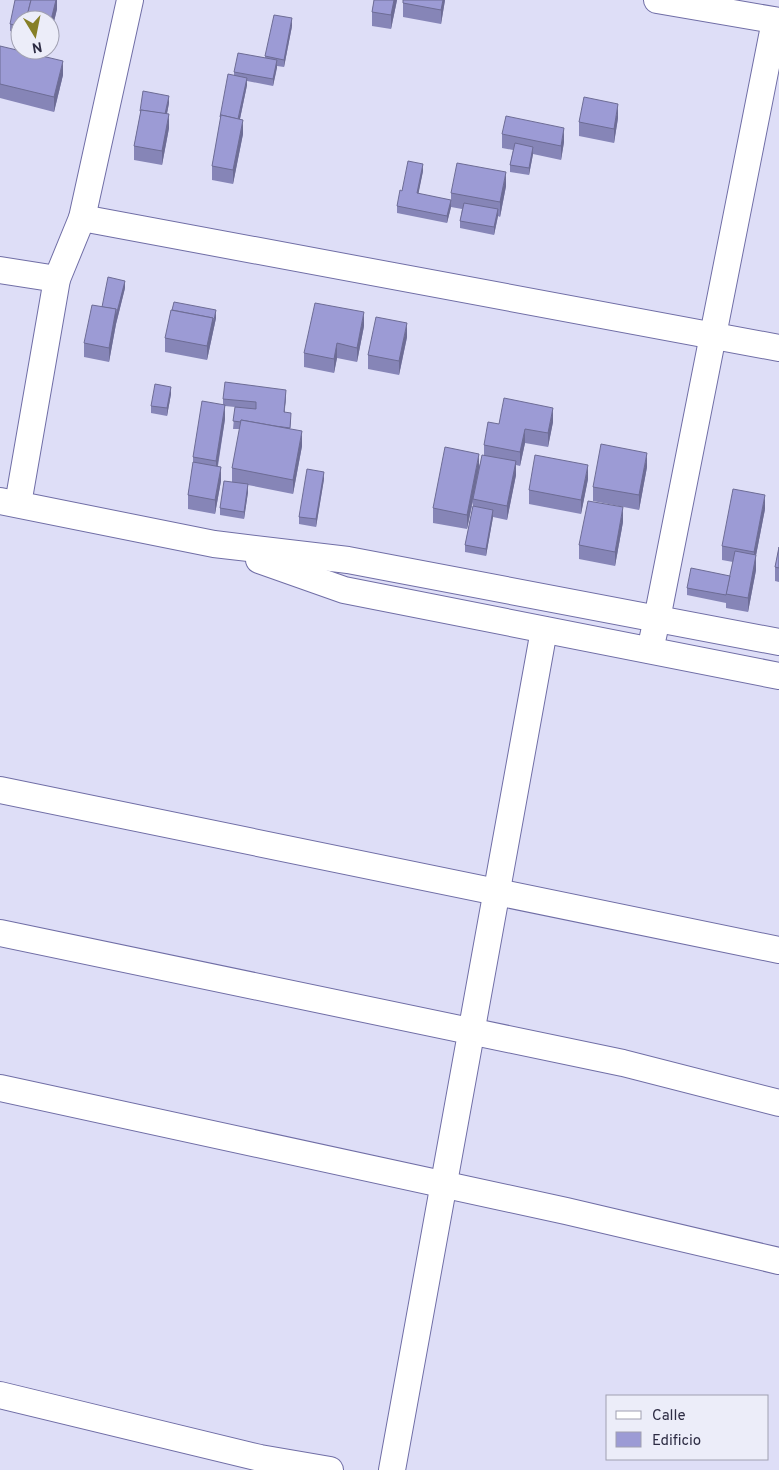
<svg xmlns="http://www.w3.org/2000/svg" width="779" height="1470" viewBox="0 0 779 1470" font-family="Overpass,sans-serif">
	<rect width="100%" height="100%" fill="#dedef7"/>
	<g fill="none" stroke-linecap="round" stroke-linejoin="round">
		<g stroke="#706ea6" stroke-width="28">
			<g id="minor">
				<polyline points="657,0 779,21"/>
				<polyline points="82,218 779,348"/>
				<polyline points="0,270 57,279"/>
				<polyline points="0,501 214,544 348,560 779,642"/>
				<polyline points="18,504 57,279 82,218 130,0"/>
				<polyline points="259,560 344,590 779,676"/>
				<polyline points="650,650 657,619 775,21"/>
				<polyline points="0,790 779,950"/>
				<polyline points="0,933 623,1063 779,1103"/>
				<polyline points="0,1088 566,1211 779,1261"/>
				<polyline points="0,1395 260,1458 330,1470"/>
				<polyline points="392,1470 544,630"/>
			</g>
		</g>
		<use href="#minor" stroke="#fff" stroke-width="26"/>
	</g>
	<g fill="#8685b7">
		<polygon points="57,0 57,9 50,38 50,20 20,20 20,33 10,31 10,24"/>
		<polygon points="374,0 397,0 391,29 372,26 372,12"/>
		<polygon points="445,0 441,24 403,17 403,3"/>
		<polygon points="292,26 284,67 277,66 273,86 247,81 247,85 240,119 243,134 233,184 212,180 212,166 220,124 220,117 234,75 234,72 265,58 265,56"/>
		<polygon points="0,46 63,75 54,112 0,98"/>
		<polygon points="169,103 167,114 169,128 162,165 134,160 134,146 140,115 140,111"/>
		<polygon points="618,118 614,143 579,136 579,122"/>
		<polygon points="502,134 564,142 561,160 533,154 529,175 510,172 510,165 513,150 502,148"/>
		<polygon points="423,171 418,194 451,200 451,193 506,186 500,217 498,216 494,235 460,228 460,221 462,209 451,207 447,223 397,213 397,206 402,191"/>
		<polygon points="125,288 116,324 109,362 84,357 84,343 102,307"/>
		<polygon points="216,318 207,360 165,352 165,338"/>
		<polygon points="364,326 357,362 337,358 334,373 304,367 304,353"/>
		<polygon points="407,337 399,375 368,369 368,355"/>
		<polygon points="171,394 167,416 151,413 151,406"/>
		<polygon points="286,397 284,413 291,421 290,429 302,446 293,494 248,485 248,492 244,519 220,515 220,508 232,482 232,468 240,429 233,429 235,407 225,406 225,419 218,466 221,481 215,514 188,509 188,495 193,463 193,457 223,404 223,399"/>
		<polygon points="553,422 548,447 525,443 520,466 516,465 516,475 507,520 493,517 486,556 465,552 465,545 473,506 473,502 467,529 433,523 433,508 479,466 484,455 484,445 499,424"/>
		<polygon points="647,467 639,510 593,501 593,487"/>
		<polygon points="324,479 316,527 299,524 299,517"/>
		<polygon points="588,479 581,514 529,504 529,490"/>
		<polygon points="765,509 756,555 756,570 748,612 726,608 726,603 687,595 687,588 730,576 733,562 722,560 722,546"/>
		<polygon points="623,522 615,566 579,559 579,545"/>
		<polygon points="779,547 779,582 775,581 775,567"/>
	</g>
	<g fill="#6d6c95">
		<polygon points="56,0 57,0 57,9 50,38 50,24"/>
		<polygon points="394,0 397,0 391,29 391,15"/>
		<polygon points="443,0 445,0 441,24 441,10"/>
		<polygon points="292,18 292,26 284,67 284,60"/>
		<polygon points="277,60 277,68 273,86 273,79"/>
		<polygon points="63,61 63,75 54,112 54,97"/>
		<polygon points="247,78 247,85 238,128 238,121"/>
		<polygon points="169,96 169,103 165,123 165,115"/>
		<polygon points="618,104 618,118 614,143 614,129"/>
		<polygon points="169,114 169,128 162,165 162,151"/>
		<polygon points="243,120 243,134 233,184 233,170"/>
		<polygon points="564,128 564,142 561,160 561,146"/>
		<polygon points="533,147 533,154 529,175 529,168"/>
		<polygon points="423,164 423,171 417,201 417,193"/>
		<polygon points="506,172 506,186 500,217 500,202"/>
		<polygon points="451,200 451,207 447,223 447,216"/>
		<polygon points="498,209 498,216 494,235 494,227"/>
		<polygon points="125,281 125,288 116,324 109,362 109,348 116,309"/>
		<polygon points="216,310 216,318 213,332 213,325"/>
		<polygon points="364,312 364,326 357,362 357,348"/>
		<polygon points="213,318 213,332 207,360 207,346"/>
		<polygon points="407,323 407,337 399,375 399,361"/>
		<polygon points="337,343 337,358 334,373 334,359"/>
		<polygon points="171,387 171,394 167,416 167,408"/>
		<polygon points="286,390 286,397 284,420 284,412"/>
		<polygon points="225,405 225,419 216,475 216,461"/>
		<polygon points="553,408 553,422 548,447 548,433"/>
		<polygon points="525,429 525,443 520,466 520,452"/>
		<polygon points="302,431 302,446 293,494 293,480"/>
		<polygon points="647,453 647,467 639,510 639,495"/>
		<polygon points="479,454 479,468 467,529 467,515"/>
		<polygon points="516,461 516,475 507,520 507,506"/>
		<polygon points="588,465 588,479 581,514 581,500"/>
		<polygon points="221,467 221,481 215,514 215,500"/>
		<polygon points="324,472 324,479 316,527 316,519"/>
		<polygon points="248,484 248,492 244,519 244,512"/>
		<polygon points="765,495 765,509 754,566 754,552"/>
		<polygon points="623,507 623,522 615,566 615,552"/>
		<polygon points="493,510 493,517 486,556 486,549"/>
		<polygon points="756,555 756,570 748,612 748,598"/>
	</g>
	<g fill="#9c9bd5" stroke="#6d6c95">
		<polygon points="15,0 31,0 26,20 20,20 20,26 10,24"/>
		<polygon points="31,0 56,0 50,24 50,20 26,20"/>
		<polygon points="374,0 394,0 391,15 372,12"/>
		<polygon points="403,0 443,0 441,10 403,3"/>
		<polygon points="274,15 292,18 284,60 265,56"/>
		<polygon points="0,46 63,61 54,97 0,84"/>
		<polygon points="238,53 277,60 273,79 234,72"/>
		<polygon points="228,74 247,78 238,119 221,115 221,118 220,117"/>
		<polygon points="143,91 169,96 165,114 141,110 141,111 140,111"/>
		<polygon points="584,97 618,104 614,129 579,122"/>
		<polygon points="141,110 169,114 162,151 134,146"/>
		<polygon points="221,115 243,120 233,170 212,166"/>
		<polygon points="506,116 564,128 561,146 502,134"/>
		<polygon points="515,143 533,147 529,168 510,165"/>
		<polygon points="408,161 423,164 417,193 451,200 447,216 397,206 400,190 402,191"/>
		<polygon points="457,163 506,172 500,202 451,193"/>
		<polygon points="464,203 498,209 494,227 460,221"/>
		<polygon points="108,277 125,281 116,316 116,309 102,307"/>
		<polygon points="174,302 216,310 213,325 213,318 172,310"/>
		<polygon points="315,303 364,312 357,348 337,343 334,359 304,353"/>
		<polygon points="92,305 116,309 109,348 84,343"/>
		<polygon points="171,310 213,318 207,346 165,338"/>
		<polygon points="376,317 407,323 399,361 368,355"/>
		<polygon points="225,382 286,390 284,412 291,413 290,428 275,426 241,420 241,422 233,421 235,407 256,409 256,402 223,399"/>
		<polygon points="155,384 171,387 167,408 151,406"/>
		<polygon points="504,398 553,408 548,433 525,429 520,452 484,445 488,422 499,424"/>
		<polygon points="202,401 225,405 216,461 193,457"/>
		<polygon points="241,420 302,431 293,480 232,468"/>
		<polygon points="601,444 647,453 639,495 593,487"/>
		<polygon points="445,447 479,454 467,515 433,508"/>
		<polygon points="482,455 516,461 507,506 473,499"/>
		<polygon points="535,455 588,465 581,500 529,490"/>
		<polygon points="193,462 221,467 215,500 188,495"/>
		<polygon points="307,469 324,472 316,519 299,517"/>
		<polygon points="224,481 248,484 244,512 220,508"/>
		<polygon points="733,489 765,495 754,552 722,546"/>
		<polygon points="588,501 623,507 615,552 579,545"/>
		<polygon points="473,506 493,510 486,549 465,545"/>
		<polygon points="779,547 779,568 775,567"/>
		<polygon points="735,551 756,555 748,598 726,594"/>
		<polygon points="691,568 730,576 726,595 687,588"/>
	</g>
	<rect x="606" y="1395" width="162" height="65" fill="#ecedf9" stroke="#a0a0b1"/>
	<rect x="616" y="1411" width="25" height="8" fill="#ffffff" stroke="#a0a0b1"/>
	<text x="652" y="1420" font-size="15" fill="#2d2c44">Calle</text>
	<rect x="616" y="1432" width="25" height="15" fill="#9c9bd5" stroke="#a0a0b1"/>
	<text x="652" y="1445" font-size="15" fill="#2d2c44">Edificio</text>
	<g transform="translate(35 35) rotate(170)"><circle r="24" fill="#ecedf9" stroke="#a0a0b1"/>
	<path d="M0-4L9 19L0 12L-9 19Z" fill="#867f27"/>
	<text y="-8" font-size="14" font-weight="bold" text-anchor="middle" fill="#2d2c44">N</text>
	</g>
</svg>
